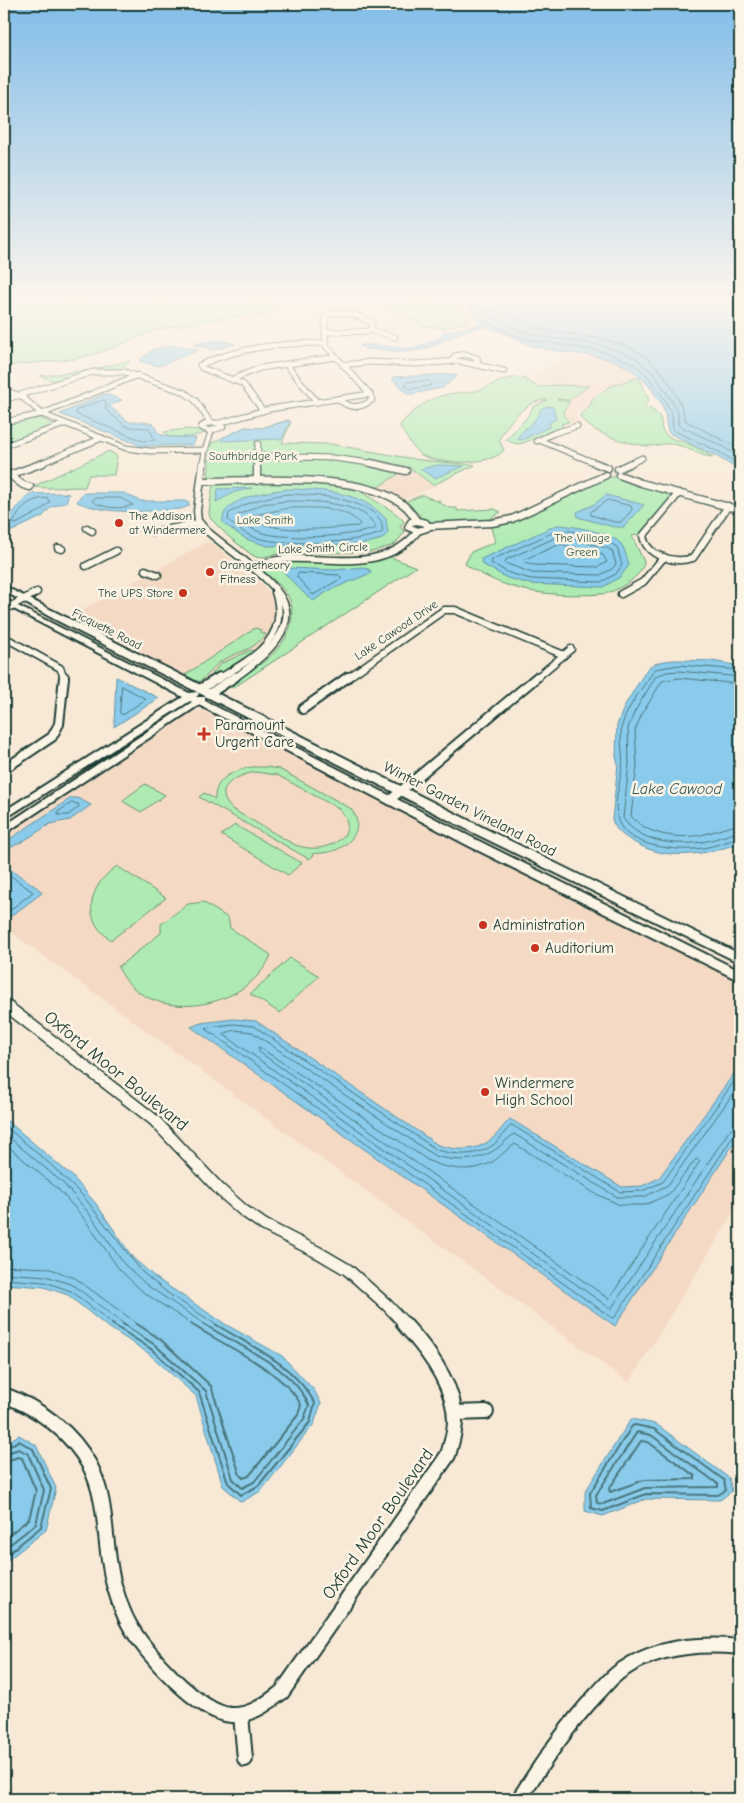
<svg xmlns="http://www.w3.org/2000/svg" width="744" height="1803" viewBox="0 0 744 1803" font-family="'Comic Neue',sans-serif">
	<rect width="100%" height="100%" fill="#f8e9d6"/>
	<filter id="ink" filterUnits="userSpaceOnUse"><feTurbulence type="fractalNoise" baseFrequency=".02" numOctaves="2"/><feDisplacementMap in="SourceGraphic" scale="10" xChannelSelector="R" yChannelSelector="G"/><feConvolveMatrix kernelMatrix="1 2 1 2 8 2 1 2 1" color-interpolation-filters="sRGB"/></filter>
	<g filter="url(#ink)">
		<g fill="#f4dac5">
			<polygon points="593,355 622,364 640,375 608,387 589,400 590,404 576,415 578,420 582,423 573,425 564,416 565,407 572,398 591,386 535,384 534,376 566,357"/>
			<polygon points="409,467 434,487 403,499 377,488"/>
			<polygon points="209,541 264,586 272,597 276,610 275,623 265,641 248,655 212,679 199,683 69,617"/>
			<polygon points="205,710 468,846 740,982 740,1202 629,1383 4,927 4,837 194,711"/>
		</g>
		<g fill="#aeebb2" stroke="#669473" fill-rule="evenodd">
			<polygon points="11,299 300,299 288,303 266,315 229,317 155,330 105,351 74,359 4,366 4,314 10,311 15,305"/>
			<polygon points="361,299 466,299 460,306 469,322 444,328 424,326 395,310 378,303"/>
			<polygon points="128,361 130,362 120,369 86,371 55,381 40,376 90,370"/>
			<path d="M 521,377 L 538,387 L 556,385 L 589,386 L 569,400 L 557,399 L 570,402 L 563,411 L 564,416 L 569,422 L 561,424 L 564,427 L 523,443 L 517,444 L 506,440 C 515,429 528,419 533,407 L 547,400 C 527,399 506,424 499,440 L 504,450 C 493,466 434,465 420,454 C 412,448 407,437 401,429 L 400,425 C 412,411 430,397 449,394 C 459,392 470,393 480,390 C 494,384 505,378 521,377 Z"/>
			<path d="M 639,377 L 649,400 L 644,406 C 673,418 652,426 669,437 C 674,440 679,440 684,442 C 694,446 704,452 713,457 C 699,457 686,445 672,444 C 664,443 656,446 649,446 C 631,445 585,432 580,415 L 591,404 L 591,400 L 611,386 Z"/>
			<polygon points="40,418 56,425 4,444 4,425"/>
			<polygon points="288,420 291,422 282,443 330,444 420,460 475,465 433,485 409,467 369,493 361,492 394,512 404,521 400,527 405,532 394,545 371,552 277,554 259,558 252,555 229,537 210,518 209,512 213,484 208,484 210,444 245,427 261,428"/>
			<polygon points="186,429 199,430 206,433 189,437 169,437 164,432"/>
			<polygon points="109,451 117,456 114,475 89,475 85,487 48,488 32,487"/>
			<path d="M 607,477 L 619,477 L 675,493 L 640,534 L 632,536 L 644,562 C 643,577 615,593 601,594 C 577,596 540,595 517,588 C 498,583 481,575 465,564 L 471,552 L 495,542 L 490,524 L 520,519 Z"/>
			<polygon points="423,495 436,501 440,500 438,502 450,508 457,508 457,511 494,509 501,512 491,518 491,522 429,523 419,518 420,515 404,502"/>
			<path d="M 388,556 L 416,567 L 233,688 L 228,686 C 253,669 289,651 292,617 C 292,611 292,603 289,598 C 283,586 271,578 261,570 L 260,566 L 272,562 Z"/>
			<path d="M 255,628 L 261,630 L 260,632 L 266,634 C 249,654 241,649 222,661 C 212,666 209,676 199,682 L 185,675 Z"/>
			<polygon points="251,650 254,651 205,683 203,682 210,677 220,664"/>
			<path d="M 251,767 L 267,767 L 279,769 L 350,808 C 366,825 352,845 333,851 C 326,853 319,853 312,854 L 314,855 L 309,859 L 199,797 L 204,793 L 215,799 C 214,778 234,771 251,767 ZM 255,772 L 277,775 L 339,809 C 358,829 341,845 318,848 C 310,849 302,847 295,845 L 232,809 C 211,788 235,776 255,772 Z"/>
			<polygon points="145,784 165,795 141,812 124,802 123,800"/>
			<polygon points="235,825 302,863 288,875 221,835"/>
			<path d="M 117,866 L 166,898 L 111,940 C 80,919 89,885 117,866 Z"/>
			<path d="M 203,902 L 228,918 L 230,928 L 271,955 C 248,1011 146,1028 118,967 L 161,933 L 161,924 L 188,904 Z"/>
			<polygon points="290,958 319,976 280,1013 250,994"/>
		</g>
		<g fill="#8acbeb" stroke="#5f92a2">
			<path d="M 472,299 L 740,299 L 740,471 L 718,457 L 669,433 C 664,422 668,417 662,405 C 627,345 591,361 533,346 C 521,342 492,326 484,327 C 461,328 445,343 424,349 C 411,353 395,351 382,350 C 375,350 366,350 360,346 C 367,342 397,349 408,348 C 421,347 432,341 443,336 L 442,333 L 480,324 L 469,306 Z"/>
			<polygon points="219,340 235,344 214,350 193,344"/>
			<polygon points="175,345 198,350 159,366 139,361 152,350"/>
			<polygon points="455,374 457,376 442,388 411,394 407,394 392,379 394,377"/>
			<polygon points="105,394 122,400 109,406 129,422 143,422 153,424 159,434 169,437 196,438 193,445 142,446 60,414"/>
			<path d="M 548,406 L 553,407 L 556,419 L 550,422 L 549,427 L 522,440 L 517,439 C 523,428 537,422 541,409 Z"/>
			<polygon points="288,421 290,422 282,439 222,441 222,438 245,427 262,428"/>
			<polygon points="438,465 464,466 435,478 420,469"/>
			<polygon points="252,488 235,492 216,502 218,489"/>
			<path d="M 288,489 C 324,490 361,491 386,519 L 388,533 L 382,539 L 364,544 L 268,546 L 246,539 L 223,523 C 219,498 270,491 288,489 Z"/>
			<polygon points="62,493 69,494 66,502 51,507 43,516 4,535 4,520 11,515 29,494"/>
			<path d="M 86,493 L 124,493 L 140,501 L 184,501 L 189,503 L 189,506 L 181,509 C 143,511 113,516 77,502 L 82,494 Z"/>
			<polygon points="606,495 644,505 624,527 614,527 578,517 577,512 593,505"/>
			<path d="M 557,525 C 570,525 612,533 620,543 C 625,548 627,559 629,565 L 620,577 L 603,587 L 530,584 L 507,578 L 482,564 L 481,559 Z"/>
			<path d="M 362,567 L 370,570 L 371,573 L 330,590 L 313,601 C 310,600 285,574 282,570 L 289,568 L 335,570 Z"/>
			<path d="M 679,660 L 712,661 L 740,666 L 740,843 C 705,855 665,862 632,841 C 622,835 615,830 612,819 L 618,764 L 616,757 L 617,725 L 625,705 L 647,669 C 656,661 668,660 679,660 Z"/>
			<polygon points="116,677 159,698 114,727"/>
			<polygon points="71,798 77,798 91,805 70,820 50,824 22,842 9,848 4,847 4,843"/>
			<polygon points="4,865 39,889 42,893 7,919 4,916"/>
			<path d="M 233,1019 L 256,1021 L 438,1145 C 458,1151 478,1152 494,1137 C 500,1132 504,1124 510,1119 L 622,1187 L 642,1186 L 659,1178 L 740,1065 L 740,1134 L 615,1326 L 191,1027 L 201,1023 Z"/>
			<polygon points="4,1118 72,1176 97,1205 133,1258 156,1278 225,1324 282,1356 314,1390 321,1403 314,1424 261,1491 241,1502 223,1486 196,1396 148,1353 105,1325 68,1295 44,1287 4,1284"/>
			<polygon points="631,1419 656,1424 729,1478 732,1491 720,1500 646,1499 603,1516 585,1511 585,1492"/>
			<polygon points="19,1435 36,1445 56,1488 46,1530 4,1563 4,1444"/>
		</g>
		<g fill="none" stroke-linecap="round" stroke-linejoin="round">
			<g stroke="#4a767d" stroke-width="1">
				<polyline points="475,299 475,306 484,321 522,338 604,352 633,363 645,373 665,400 672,415 673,430 721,453 740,465"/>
				<polyline points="481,299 481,306 488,315 524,332 549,338 596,344 625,353 637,359 654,374 670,398 678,413 678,425 724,447 740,458"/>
				<path d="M 489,299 L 491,308 C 511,317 530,327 552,331 C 601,340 642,337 671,386 C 678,398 683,408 686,421 L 740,449"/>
				<polygon points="429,381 431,383 430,386 410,389 405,385 407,382"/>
				<polygon points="104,400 106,402 106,410 127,427 149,428 155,440 143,441 76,414 77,410"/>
				<path d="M 289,494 C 313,495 366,497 381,521 C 382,523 382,529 383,532 C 357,544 285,546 257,538 C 246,535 237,528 228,520 L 229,513 C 248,502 267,496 289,494 Z"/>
				<path d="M 47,498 L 50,502 L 40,511 L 16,524 L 13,523 C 22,507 28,499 47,498 Z"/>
				<path d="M 95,498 L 121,498 L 133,505 C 120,510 103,508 92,501 Z"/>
				<polygon points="608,500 631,506 632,510 621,522 614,522 591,515 591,512"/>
				<path d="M 289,501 C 312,501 367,502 376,528 C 352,537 288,540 263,533 C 253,530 244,525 236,518 L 238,515 L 262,504 Z"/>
				<path d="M 289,508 C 312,508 344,505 360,524 L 358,526 C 325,528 281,535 251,519 L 252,516 Z"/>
				<path d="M 559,530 C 580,531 599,536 617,547 L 622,565 L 616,574 L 601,582 L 531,579 L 509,573 L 491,563 L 492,560 Z"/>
				<polygon points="560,536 607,548 612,551 616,564 612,569 600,575 532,573 505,563 506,560"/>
				<polygon points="561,544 603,555 607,562 598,567 533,565 525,562 526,559"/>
				<polygon points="299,573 339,575 342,578 313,595 297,577"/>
				<path d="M 740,670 L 679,665 L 655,669 C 644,686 628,705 622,725 C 619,738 624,756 622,767 C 620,783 613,804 618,820 C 625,847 680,852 703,848 C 716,846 727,841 740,838"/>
				<path d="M 740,677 L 679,671 L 667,672 L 656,676 L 635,711 L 628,728 L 629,764 L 623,818 C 638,842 676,846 702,842 C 715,840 727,834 740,832"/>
				<path d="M 740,684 L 679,678 L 662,681 L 642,714 L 635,730 L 637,765 L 631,816 C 648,836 680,840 705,834 C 717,831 728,826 740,825"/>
				<polygon points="122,686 146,699 122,715 120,713"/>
				<polygon points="72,803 78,804 79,807 68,815 58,815 58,812"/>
				<polyline points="4,871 33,892 8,912 4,912"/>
				<path d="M 259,1047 L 429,1161 C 449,1170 474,1173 494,1161 C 501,1156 507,1149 515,1144 L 594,1193 L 620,1205 L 645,1205 L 669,1194 L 696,1159 L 700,1161 L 609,1299 L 259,1052 Z"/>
				<path d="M 740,1073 L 663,1182 L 642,1191 L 620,1192 L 512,1125 C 506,1129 503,1135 499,1140 C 482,1157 458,1156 437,1150 L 254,1026 L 234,1024 L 208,1027 L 206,1029 L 612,1318 L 615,1317 L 734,1135 L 740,1132"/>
				<path d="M 740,1084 L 668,1185 L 644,1197 L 617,1197 L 514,1134 C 508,1138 504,1143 499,1147 C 479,1162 458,1162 435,1156 L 252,1032 L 234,1030 L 223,1034 L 611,1309 L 729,1131 L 734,1127 L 740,1126"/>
				<polyline points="4,1125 50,1164 83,1196 143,1273 169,1294 217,1325"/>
				<polyline points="4,1133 64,1184 88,1212 124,1264 148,1286 206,1325"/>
				<polyline points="4,1143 59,1190 83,1217 119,1269 143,1292 193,1325"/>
				<polyline points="4,1266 48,1268 75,1278 139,1325"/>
				<polyline points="4,1273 46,1276 73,1285 125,1325"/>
				<polyline points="4,1279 45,1282 71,1291 114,1325"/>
			</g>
			<g stroke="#4a767d" stroke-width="2">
				<path d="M 112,1324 L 151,1349 L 199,1392 L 228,1483 L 241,1495 L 258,1486 L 310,1422 L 315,1403 C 291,1362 254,1348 215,1324"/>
				<path d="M 123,1324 L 155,1345 L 206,1391 L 233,1479 L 242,1488 L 254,1482 L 304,1419 L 309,1405 C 291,1365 239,1347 204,1324"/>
				<path d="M 137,1324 L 160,1339 L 211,1386 L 240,1475 L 243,1478 L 249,1476 L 298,1415 L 301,1405 C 284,1371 223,1345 191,1324"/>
				<polygon points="635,1425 654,1429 724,1480 726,1490 718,1495 646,1494 603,1511 591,1508 590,1493 632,1426"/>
				<polygon points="637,1432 651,1435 718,1484 718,1487 645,1488 603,1504 597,1503 596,1495"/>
				<polygon points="641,1441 648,1442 695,1476 695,1479 644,1480 610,1492 609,1489"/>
				<polyline points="4,1448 19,1441 33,1449 51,1489 41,1527 4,1557"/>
				<polyline points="4,1454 19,1449 28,1454 44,1490 36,1524 4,1549"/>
				<polyline points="4,1462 18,1457 22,1458 36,1491 29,1519 4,1539"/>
			</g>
			<g stroke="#1f3d34" stroke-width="7">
				<g id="minor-far4">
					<polygon points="335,312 355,315 371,322 372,328 368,331 325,332 325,316"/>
					<polyline points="370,330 395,337"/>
					<polyline points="325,332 326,346 370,394"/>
					<polyline points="452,361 455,356 465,354 477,358 478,360 475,363"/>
					<polyline points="286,364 317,402"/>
					<polyline points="343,365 371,362 415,364 458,361 504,371"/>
					<polyline points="233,379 260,368 336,357"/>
					<polyline points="4,390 21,396 42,414 126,448 150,451 205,450"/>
					<path d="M 338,399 C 349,409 360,409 372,400 L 370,394"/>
					<polyline points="4,400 93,372 125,372 184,392 195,400 210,422"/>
					<path d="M 263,411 L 243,384 L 202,368 L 200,365 C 240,347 282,343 325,343"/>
					<polyline points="4,422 42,414 138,375"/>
					<polygon points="207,423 218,423 223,427 209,431 201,427"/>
					<polyline points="220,423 269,409 370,394"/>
					<polyline points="539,440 598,464"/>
					<polyline points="537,441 554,433 577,426"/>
					<polyline points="4,446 65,424"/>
					<polyline points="259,456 333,458 377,464"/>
					<polyline points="39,464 102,438"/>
					<polyline points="203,464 205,450 211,432"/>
					<polyline points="257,464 258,444"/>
					<polyline points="629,464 642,458"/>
				</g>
			</g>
			<g stroke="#1f3d34" stroke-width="9">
				<g id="minor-far3">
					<path d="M 203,463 L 197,511 L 198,521 L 207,531 C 274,587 333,609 233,679"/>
					<polyline points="371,463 406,471"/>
					<polyline points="595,463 608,468"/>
					<polyline points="618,469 631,463"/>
					<polyline points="6,472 23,485 30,487"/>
					<polyline points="619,475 641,483 740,510"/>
					<polyline points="4,477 43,463"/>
					<path d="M 202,481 C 255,481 364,471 405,506 C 410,510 413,516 417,521"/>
					<polyline points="257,481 257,463"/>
					<path d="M 679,493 L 643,536 C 647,557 675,564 693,558 L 728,506"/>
					<polygon points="417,521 426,523 427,528 418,531 408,527 411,522"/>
					<polyline points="428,526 492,523 512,519 606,475"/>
					<polyline points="87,528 92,531"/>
					<polyline points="153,532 200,523"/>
					<polyline points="58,548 62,549"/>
					<polyline points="86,566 116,551"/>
					<path d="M 250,567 C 261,564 272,560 284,559 C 331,556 384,574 418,531"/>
					<polyline points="145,570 158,575"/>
					<polyline points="621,594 643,582 664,557"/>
					<polyline points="4,610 37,592"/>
					<polyline points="4,637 60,668 65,679"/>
					<path d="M 218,679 C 252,659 291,638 275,592"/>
					<polyline points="346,679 444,610 455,610 564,655"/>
					<polyline points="535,679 571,649"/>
				</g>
			</g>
			<g stroke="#1f3d34" stroke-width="12">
				<g id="minor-far2">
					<polyline points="200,689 220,677"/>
					<polyline points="209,694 235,677"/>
					<polyline points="303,709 348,677"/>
					<polyline points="4,769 52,737 59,724 64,677"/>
					<polyline points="390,800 537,677"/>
				</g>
			</g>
			<g stroke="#1f3d34" stroke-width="14">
				<polyline id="minor-far1" points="4,1004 154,1120 220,1190 244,1211 264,1225 319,1253 348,1270 387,1305 406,1325"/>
			</g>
			<g stroke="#1f3d34" stroke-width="18">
				<g id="minor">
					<path d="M 4,1395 C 39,1408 72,1432 90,1466 C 109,1503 103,1546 114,1585 C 118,1598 122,1612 129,1624 C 144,1652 199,1713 231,1715 C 252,1716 267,1703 282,1692 L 448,1455 C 451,1444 455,1433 455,1421 C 455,1386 427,1349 404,1324"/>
					<polyline points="455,1413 486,1412"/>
					<polyline points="241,1715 245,1759"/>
					<path d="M 519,1799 C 543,1762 567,1726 597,1694 C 605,1686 612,1676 622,1670 C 657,1646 699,1643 740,1647"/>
				</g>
			</g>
			<g stroke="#1f3d34" stroke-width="4">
				<g id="major">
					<polygon points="4,586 486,829 740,954 740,963 478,835 54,619 4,591"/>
					<polygon points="4,599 189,693 197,692 199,694 196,697 205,697 205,701 475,839 740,971 740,981 467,845 199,705 4,834 4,826 192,702 190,701 4,819 4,811 183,697 4,604"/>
				</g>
			</g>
			<use href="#minor-far4" stroke="#fcf5e5" stroke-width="5"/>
			<use href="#minor-far3" stroke="#fcf5e5" stroke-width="6"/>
			<use href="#minor-far2" stroke="#fcf5e5" stroke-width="8"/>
			<use href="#minor-far1" stroke="#fcf5e5" stroke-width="11"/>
			<use href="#minor" stroke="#fcf5e5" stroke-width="14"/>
			<use href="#major" fill="#fcf5e5" fill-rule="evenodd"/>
		</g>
	</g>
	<linearGradient id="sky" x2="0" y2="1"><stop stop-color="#82bde9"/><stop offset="0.54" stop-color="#fcf5ed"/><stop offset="1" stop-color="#fcf5ed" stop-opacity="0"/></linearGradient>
	<rect width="744" height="552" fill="url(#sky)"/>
	<g fill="#c8321e" stroke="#fcf5e5" stroke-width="2">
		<circle cx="119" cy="523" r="5"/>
		<circle cx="210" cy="572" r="5"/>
		<circle cx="183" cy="593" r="5"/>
		<path d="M201.5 726.5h5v5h5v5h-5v5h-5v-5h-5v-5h5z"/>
		<circle cx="483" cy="925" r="5"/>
		<circle cx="535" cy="948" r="5"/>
		<circle cx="485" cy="1092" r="5"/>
	</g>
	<g text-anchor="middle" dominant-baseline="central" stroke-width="5" stroke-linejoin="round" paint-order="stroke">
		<g font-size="12" fill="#3c604d" stroke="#fcf5e5">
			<text x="253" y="456">Southbridge Park</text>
			<text x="265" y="520">Lake Smith</text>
			<text x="582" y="538">The Village<tspan x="582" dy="14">Green</tspan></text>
		</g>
		<g font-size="12" fill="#1f3d34" stroke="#fcf5e5" text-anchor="start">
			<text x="129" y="516">The Addison<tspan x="129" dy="14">at Windermere</tspan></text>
			<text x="220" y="565">Orangetheory<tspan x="220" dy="14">Fitness</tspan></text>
			<text x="173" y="593" text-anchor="end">The UPS Store</text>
		</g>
		<g font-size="12" fill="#1f3d34" stroke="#fcf5e5">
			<text transform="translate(323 548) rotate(-2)">Lake Smith Circle</text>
			<text transform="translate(107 629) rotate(27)">Ficquette Road</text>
			<text transform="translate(396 630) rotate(-34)">Lake Cawood Drive</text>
		</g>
		<g font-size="15" fill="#1f3d34" stroke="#fcf5e5" text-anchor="start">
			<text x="215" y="725">Paramount<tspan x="215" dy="17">Urgent Care</tspan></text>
			<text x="493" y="925">Administration</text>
			<text x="545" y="948">Auditorium</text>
			<text x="495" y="1083">Windermere<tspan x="495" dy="17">High School</tspan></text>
		</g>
		<g font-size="15" fill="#1f3d34" stroke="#fcf5e5">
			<text transform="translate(470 809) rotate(27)">Winter Garden Vineland Road</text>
		</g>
		<g font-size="16" font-style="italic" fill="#345959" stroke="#fcf5e5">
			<text x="677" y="789">Lake Cawood</text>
		</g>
		<g font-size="18" fill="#1f3d34" stroke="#fcf5e5">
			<text transform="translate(116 1071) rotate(39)">Oxford Moor Boulevard</text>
			<text transform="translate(378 1524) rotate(-55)">Oxford Moor Boulevard</text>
		</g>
	</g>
	<rect width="744" height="1803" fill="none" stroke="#fcf5e5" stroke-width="20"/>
	<rect x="10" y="10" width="724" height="1783" fill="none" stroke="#1f3d34" stroke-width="2" filter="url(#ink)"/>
</svg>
